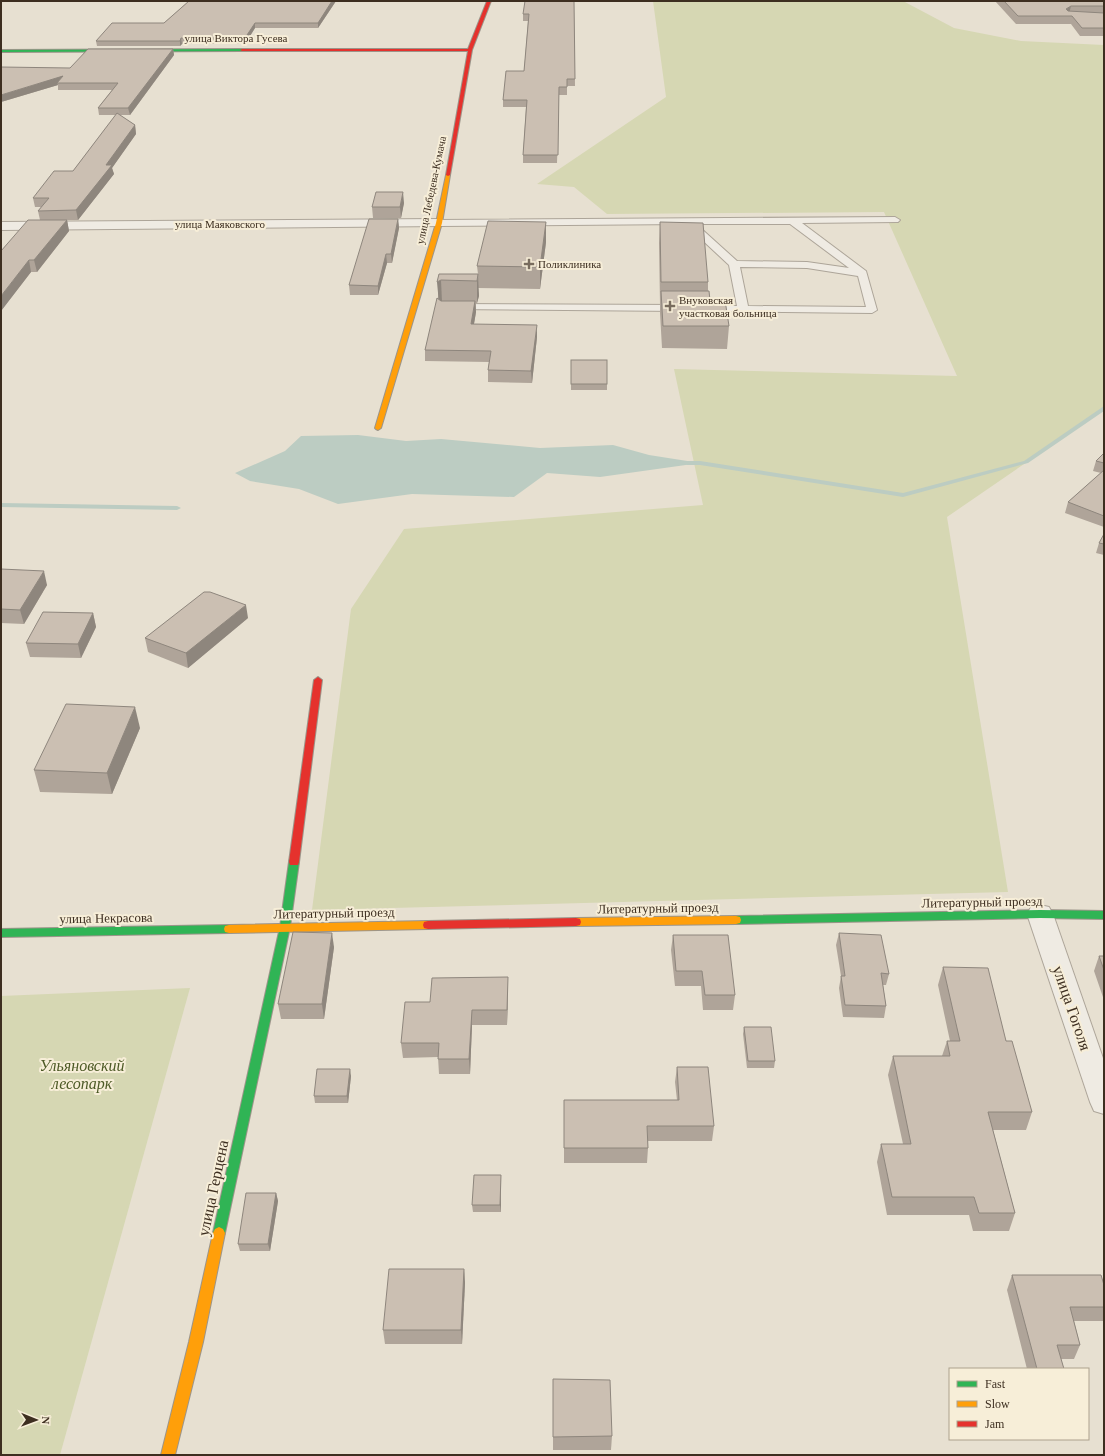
<svg xmlns="http://www.w3.org/2000/svg" width="1105" height="1456" viewBox="0 0 1105 1456" font-family="Georgia,serif">
	<rect width="100%" height="100%" fill="#e7e0d1"/>
	<g fill="#d6d7b3">
		<polygon points="653,1 903,1 954,28 1021,41 1104,45 1104,409 947,517 1008,892 312,910 351,609 404,529 703,505 674,369 957,376 884,212 607,214 574,187 537,184 666,97"/>
		<polygon points="190,988 60,1455 1,1455 1,996"/>
	</g>
	<polygon fill="#bcccc2" points="358,435 406,441 441,439 540,448 613,445 649,455 700,463 600,477 547,473 514,497 412,494 338,504 299,489 250,481 235,473 285,451 301,436"/>
	<g fill="none" stroke-linecap="round" stroke-linejoin="round">
		<g fill="#bcccc2" fill-rule="evenodd">
			<polygon points="1104,406 1104,411 1028,463 903,497 700,465 687,465 683,463 687,461 700,461 903,493 1024,461"/>
			<polygon points="1,503 177,506 181,508 177,510 1,507"/>
		</g>
		<g stroke="#ada599" stroke-width="2">
			<g id="lane">
				<path d="M 895,217 L 900,220 L 898,222 L 802,223 L 866,271 L 877,310 L 872,313 L 700,311 L 699,309 L 704,306 L 737,306 L 729,265 L 685,224 L 439,226 L 434,223 L 439,220 ZM 696,224 L 790,224 L 849,268 L 807,262 L 737,261 ZM 740,267 L 807,268 L 858,276 L 866,307 L 748,306 Z"/>
				<polygon points="454,304 681,305 686,308 681,311 450,309 449,307 450,305"/>
			</g>
		</g>
		<g stroke="#ada599" stroke-width="2">
			<g id="street">
				<polygon points="439,219 444,220 445,223 444,226 1,230 1,222"/>
				<polygon points="1040,905 1049,907 1053,914 1104,1061 1104,1114 1094,1111 1090,1102 1027,914 1031,907"/>
			</g>
		</g>
		<g stroke="#9c958a" stroke-width="2">
			<g id="fast">
				<polygon points="243,49 242,51 1,52 1,50"/>
				<polygon points="294,858 298,859 299,862 290,927 225,1233 223,1237 219,1239 215,1237 213,1233 280,927 289,862 290,859"/>
				<polygon points="1040,910 1104,911 1104,919 1040,918 736,924 732,923 731,920 732,917 736,916"/>
				<polygon points="229,925 233,926 234,929 233,932 229,933 1,937 1,929"/>
			</g>
		</g>
		<g stroke="#9c958a" stroke-width="2">
			<g id="slow">
				<polygon points="448,174 450,175 442,223 381,428 378,430 376,429 375,428 436,223 446,175"/>
				<polygon points="736,916 740,917 741,920 740,923 736,924 576,926 572,925 571,922 572,919 576,918"/>
				<polygon points="428,921 432,922 433,925 432,928 428,929 229,933 225,932 224,929 225,926 229,925"/>
				<polygon points="219,1227 223,1229 225,1233 203,1342 175,1455 161,1455 189,1342 213,1233 215,1229"/>
			</g>
		</g>
		<g stroke="#9c958a" stroke-width="2">
			<g id="jam">
				<polygon points="487,1 491,1 472,50 450,175 448,176 446,175 468,51 242,51 240,50 242,49 468,49"/>
				<polygon points="318,677 322,680 299,862 298,865 290,865 289,862 314,680"/>
				<polygon points="576,918 580,919 581,922 580,925 576,926 428,929 424,928 423,925 424,922 428,921"/>
			</g>
		</g>
		<use href="#lane" fill="#efebe3" fill-rule="evenodd"/>
		<use href="#street" fill="#efebe3" fill-rule="evenodd"/>
		<use href="#fast" fill="#30b455" fill-rule="evenodd"/>
		<use href="#slow" fill="#ff9f0a" fill-rule="evenodd"/>
		<use href="#jam" fill="#e5322d" fill-rule="evenodd"/>
	</g>
	<g fill="#afa499">
		<polygon points="189,1 336,1 318,28 255,28 245,44 182,44 180,46 97,46 96,41 164,23"/>
		<polygon points="574,1 575,86 567,86 567,95 559,95 557,163 523,163 523,155 526,107 503,107 503,100 524,71 528,21 523,21 523,14"/>
		<polygon points="995,1 1104,1 1104,36 1080,36 1071,24 1016,24"/>
		<polygon points="173,49 174,55 130,115 120,115 135,125 136,134 112,168 114,174 78,220 67,220 69,231 37,272 31,272 1,311 40,220 38,211 41,207 35,207 33,198 73,171 116,115 99,115 98,108 112,90 58,90 58,85 1,102 70,68"/>
		<polygon points="404,203 401,218 373,218 372,207"/>
		<polygon points="398,219 399,228 392,263 387,263 378,295 350,295 349,285"/>
		<polygon points="546,222 546,242 540,289 478,288 479,296 477,303 476,303 476,312 474,324 537,337 532,383 488,382 488,370 489,362 425,361 425,350 438,299 439,274 478,274 477,266"/>
		<polygon points="660,222 708,282 708,291 710,300 729,326 727,349 662,348 660,313 660,304 659,243"/>
		<polygon points="571,360 607,384 607,390 571,390"/>
		<polygon points="1104,453 1104,527 1065,513 1068,502 1101,473 1093,471 1096,461"/>
		<polygon points="1104,534 1104,555 1096,553 1099,543"/>
		<polygon points="1,569 47,585 24,624 1,623"/>
		<polygon points="93,613 96,627 81,658 30,657 26,643"/>
		<polygon points="248,618 188,668 148,652 145,638"/>
		<polygon points="140,728 112,794 40,792 34,770"/>
		<polygon points="839,933 889,974 886,985 883,985 886,1006 884,1018 843,1017 839,988 841,976 836,945"/>
		<polygon points="673,935 735,995 733,1010 703,1010 701,986 675,986 671,950"/>
		<polygon points="334,947 324,1019 281,1019 278,1004"/>
		<polygon points="1099,956 1104,956 1104,1000 1094,971"/>
		<polygon points="943,967 1006,1041 1032,1112 1026,1130 993,1130 1015,1213 1009,1231 973,1231 969,1215 887,1215 877,1162 881,1144 903,1144 888,1075 893,1056 942,1056 947,1041 950,1041 938,985"/>
		<polygon points="508,992 507,1025 472,1025 470,1074 439,1074 438,1057 403,1058 401,1043 430,1002"/>
		<polygon points="744,1027 775,1061 774,1068 747,1068 743,1034"/>
		<polygon points="677,1067 714,1126 712,1141 648,1141 648,1148 647,1163 564,1163 564,1100 677,1100 675,1082"/>
		<polygon points="351,1076 348,1103 315,1103 314,1096"/>
		<polygon points="501,1175 501,1212 473,1212 472,1205"/>
		<polygon points="276,1193 278,1201 270,1251 240,1251 238,1244"/>
		<polygon points="464,1269 465,1283 462,1344 385,1344 383,1330"/>
		<polygon points="1012,1275 1104,1285 1104,1321 1074,1321 1080,1345 1074,1359 1061,1359 1064,1369 1027,1369 1007,1290"/>
		<polygon points="553,1379 612,1436 611,1450 553,1450"/>
	</g>
	<g fill="#8e867d">
		<polygon points="332,1 336,1 318,28 318,23"/>
		<polygon points="1071,6 1069,14 1066,9"/>
		<polygon points="255,23 255,28 245,44 245,38"/>
		<polygon points="181,38 182,44 180,46 180,41"/>
		<polygon points="173,49 174,55 130,115 128,108"/>
		<polygon points="63,76 57,83 58,85 1,102 1,95"/>
		<polygon points="135,125 136,134 112,168 114,174 78,220 76,210 106,165"/>
		<polygon points="403,192 404,203 401,218 400,207"/>
		<polygon points="398,219 399,228 392,263 391,254"/>
		<polygon points="67,220 69,231 37,272 34,260"/>
		<polygon points="546,222 546,242 540,289 540,267"/>
		<polygon points="386,254 387,263 378,295 378,286"/>
		<polygon points="29,260 31,272 1,311 1,296"/>
		<polygon points="478,274 479,296 477,303 477,281"/>
		<polygon points="441,280 442,302 439,304 437,282"/>
		<polygon points="475,301 476,312 472,335 471,324"/>
		<polygon points="537,325 537,337 532,383 531,371"/>
		<polygon points="44,571 47,585 24,624 20,610"/>
		<polygon points="246,605 248,618 188,668 186,653"/>
		<polygon points="93,613 96,627 81,658 78,644"/>
		<polygon points="135,707 140,728 112,794 107,773"/>
		<polygon points="332,933 334,947 324,1019 322,1004"/>
		<polygon points="508,977 508,992 507,1025 507,1010"/>
		<polygon points="472,1010 472,1025 470,1074 469,1059"/>
		<polygon points="350,1069 351,1076 348,1103 347,1096"/>
		<polygon points="501,1175 501,1212 500,1205"/>
		<polygon points="276,1193 278,1201 270,1251 268,1244"/>
		<polygon points="464,1269 465,1283 462,1344 461,1330"/>
	</g>
	<g fill="#cbbfb2" stroke="#8e867d">
		<polygon points="189,1 332,1 318,23 255,23 245,38 181,38 180,41 96,41 112,23 164,23"/>
		<polygon points="525,1 574,1 575,79 567,79 567,87 559,87 558,155 523,155 527,100 503,100 506,71 524,71 529,14 523,14"/>
		<polygon points="1004,1 1104,1 1104,6 1071,6 1066,9 1068,11 1104,13 1104,28 1082,28 1072,16 1018,16"/>
		<polygon points="88,49 173,49 128,108 98,108 118,83 57,83 63,76 1,95 1,67 70,68"/>
		<polygon points="117,113 135,125 106,165 112,165 76,210 38,211 49,198 33,198 54,171 73,171"/>
		<polygon points="376,192 403,192 400,207 372,207"/>
		<polygon points="369,219 398,219 391,254 386,254 378,286 349,285"/>
		<polygon points="28,220 67,220 34,260 29,260 1,296 1,251"/>
		<polygon points="488,221 546,222 540,267 477,266"/>
		<polygon points="660,222 703,223 708,282 661,282"/>
		<polygon points="439,274 478,274 477,281 441,280 437,282"/>
		<polygon points="661,291 709,291 710,300 725,300 729,326 663,326"/>
		<polygon points="437,298 441,301 475,301 471,324 537,325 531,371 488,370 491,351 425,350"/>
		<rect x="571" y="360" width="36" height="24"/>
		<polygon points="1104,453 1104,463 1096,461"/>
		<polygon points="1104,470 1104,516 1068,502"/>
		<polygon points="1104,534 1104,544 1099,543"/>
		<polygon points="1,569 44,571 20,610 1,609"/>
		<polygon points="204,592 210,592 246,605 186,653 145,638"/>
		<polygon points="43,612 93,613 78,644 26,643"/>
		<polygon points="66,704 135,707 107,773 34,770"/>
		<polygon points="293,932 332,933 322,1004 278,1004"/>
		<polygon points="839,933 881,935 889,974 881,973 886,1006 845,1005 841,976 845,976"/>
		<polygon points="673,935 728,935 735,995 705,995 702,971 676,971"/>
		<polygon points="1099,956 1104,956 1104,970"/>
		<polygon points="943,967 988,968 1006,1041 1012,1041 1032,1112 988,1112 1015,1213 979,1213 974,1197 892,1197 881,1144 911,1144 893,1056 950,1056 947,1041 960,1041"/>
		<polygon points="508,977 507,1010 472,1010 469,1059 438,1059 439,1043 401,1043 405,1002 430,1002 432,978"/>
		<polygon points="744,1027 771,1027 775,1061 748,1061"/>
		<polygon points="677,1067 708,1067 714,1126 647,1126 648,1148 564,1148 564,1100 679,1100"/>
		<polygon points="317,1069 350,1069 347,1096 314,1096"/>
		<polygon points="474,1175 501,1175 500,1205 472,1205"/>
		<polygon points="246,1193 276,1193 268,1244 238,1244"/>
		<polygon points="389,1269 464,1269 461,1330 383,1330"/>
		<polygon points="1012,1275 1101,1275 1104,1285 1104,1307 1070,1307 1080,1345 1057,1345 1064,1369 1037,1369"/>
		<polygon points="553,1379 610,1380 612,1436 553,1437"/>
	</g>
	<g fill="#786c5e" stroke="#f7eed8" stroke-width="1.5">
		<path d="M527 258h4v4h4v4h-4v4h-4v-4h-4v-4h4z"/>
		<path d="M668 300h4v4h4v4h-4v4h-4v-4h-4v-4h4z"/>
	</g>
	<g text-anchor="middle" dominant-baseline="central" stroke-width="4" stroke-linejoin="round" paint-order="stroke">
		<g font-size="11" fill="#3d2e20" stroke="#f7eed8">
			<text x="236" y="38">улица Виктора Гусева</text>
			<text transform="translate(431 190) rotate(-78)">улица Лебедева-Кумача</text>
			<text x="220" y="224">улица Маяковского</text>
		</g>
		<g font-size="11" fill="#3d2e20" stroke="#f7eed8" text-anchor="start">
			<text x="538" y="264">Поликлиника</text>
			<text x="679" y="300">Внуковская<tspan x="679" dy="13">участковая больница</tspan></text>
		</g>
		<g font-size="13" fill="#3d2e20" stroke="#f7eed8">
			<text transform="translate(982 902) rotate(-1)">Литературный проезд</text>
			<text transform="translate(658 908) rotate(-1)">Литературный проезд</text>
			<text transform="translate(334 913) rotate(-1)">Литературный проезд</text>
			<text transform="translate(106 918) rotate(-1)">улица Некрасова</text>
		</g>
		<g font-size="16" fill="#3d2e20" stroke="#f7eed8">
			<text transform="translate(1072 1008) rotate(71)">улица Гоголя</text>
			<text transform="translate(213 1188) rotate(-78)">улица Герцена</text>
		</g>
		<g font-size="16" font-style="italic" fill="#4d5a26" stroke="#f7eed8">
			<text x="82" y="1065">Ульяновский<tspan x="82" dy="18">лесопарк</tspan></text>
		</g>
	</g>
	<rect width="1105" height="1456" fill="none" stroke="#3d2e20" stroke-width="4"/>
	<rect x="949" y="1368" width="140" height="72" fill="#f7eed8" stroke="#ada18e"/>
	<rect x="957" y="1381" width="20" height="6" fill="#30b455" stroke="#ada18e"/>
	<text x="985" y="1388" font-size="12" fill="#3d2e20">Fast</text>
	<rect x="957" y="1401" width="20" height="6" fill="#ff9f0a" stroke="#ada18e"/>
	<text x="985" y="1408" font-size="12" fill="#3d2e20">Slow</text>
	<rect x="957" y="1421" width="20" height="6" fill="#e5322d" stroke="#ada18e"/>
	<text x="985" y="1428" font-size="12" fill="#3d2e20">Jam</text>
	<g transform="translate(36 1420) rotate(91)" stroke="#f7eed8" stroke-width="3" paint-order="stroke">
	<path d="M0-3L7 15L0 10L-7 15Z" fill="#3d2e20"/>
	<text y="-6" font-size="11" font-weight="bold" text-anchor="middle" fill="#3d2e20">N</text>
	</g>
</svg>
